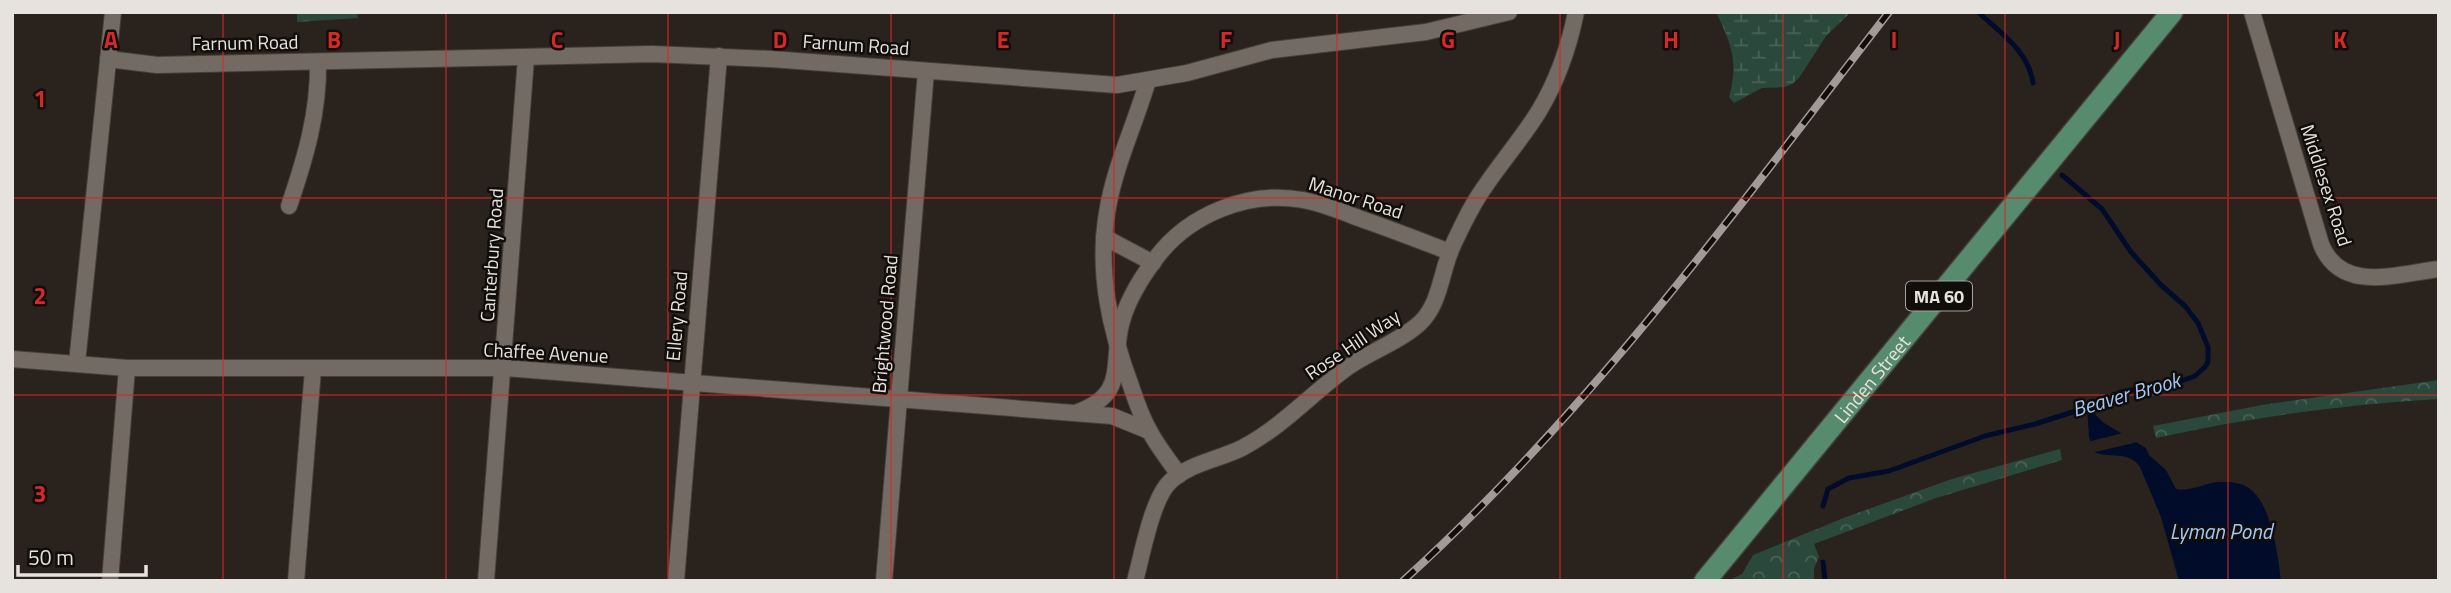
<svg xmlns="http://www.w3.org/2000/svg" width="2451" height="593" viewBox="0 0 2451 593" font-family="'Titillium Web',sans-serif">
	<defs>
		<pattern id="wetland-marsh" width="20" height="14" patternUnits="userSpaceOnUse" patternTransform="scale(1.75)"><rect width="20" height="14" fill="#2a483b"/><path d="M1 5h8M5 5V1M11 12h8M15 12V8" fill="none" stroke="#496257"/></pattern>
		<pattern id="park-crowns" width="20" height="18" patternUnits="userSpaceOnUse" patternTransform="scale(1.75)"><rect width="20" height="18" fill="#2a483b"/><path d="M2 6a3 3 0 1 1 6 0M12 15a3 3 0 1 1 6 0" fill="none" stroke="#496257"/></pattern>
	</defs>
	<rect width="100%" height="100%" fill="#2a231d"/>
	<path fill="url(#wetland-marsh)" d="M 1716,12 L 1851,12 L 1826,36 L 1799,78 L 1792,84 L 1785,87 L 1762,88 L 1734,103 L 1729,97 C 1739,61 1731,44 1716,12 Z"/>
	<g fill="url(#park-crowns)">
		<polygon points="297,12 357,12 358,18 297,22"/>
		<path d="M 2439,380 L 2439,399 C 2344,404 2248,418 2156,438 L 2153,426 L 2262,405 Z"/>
		<polygon points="2060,449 2062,460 1936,498 1814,544 1819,557 1814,568 1814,581 1728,581 1742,574 1753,555 1846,517 1952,479"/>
	</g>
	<path fill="#000c2a" d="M 2087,407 L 2104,423 L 2146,448 L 2149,455 L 2166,470 L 2176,489 C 2190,492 2204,483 2219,482 C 2229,482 2242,482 2250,489 C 2272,505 2278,556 2281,581 L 2179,581 L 2161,517 L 2140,467 C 2129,450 2109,459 2094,452 L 2089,437 Z"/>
	<polygon fill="#2a231d" points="2127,432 2142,441 2091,453 2087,442"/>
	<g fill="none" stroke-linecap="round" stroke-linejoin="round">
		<g stroke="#000c2a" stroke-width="5">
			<path d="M 1978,12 C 2001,33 2029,52 2033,83"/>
			<polyline points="1823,506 1828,489 1849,478 1889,471 1985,436 2035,424 2079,410 2121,392 2179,382 2195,376 2205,367 2208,362 2208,347 2198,323 2185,306 2161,285 2131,252 2102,209 2062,175"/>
			<polyline points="1823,562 1825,581"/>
		</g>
		<g stroke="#45403a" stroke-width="18">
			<g id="minor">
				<path d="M 2252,12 L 2321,244 C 2341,294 2396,274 2439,269"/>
				<polyline points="108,59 157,65 652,54 771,59 1117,85 1187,73 1272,50 1426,32 1509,12"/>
				<path d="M 1148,80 C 1135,125 1114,167 1107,213 C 1097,272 1110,330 1131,386 C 1136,401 1141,416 1149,430 C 1157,446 1169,460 1179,475"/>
				<path d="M 289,206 C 305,159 319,113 318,62"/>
				<polyline points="1104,237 1153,263"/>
				<polyline points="12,359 127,368 504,368 1112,416 1149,431"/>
				<polyline points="77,363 113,12"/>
				<path d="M 1078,412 C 1125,394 1112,369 1120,329 C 1125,303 1141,278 1156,258 C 1189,214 1249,190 1303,200 C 1324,204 1345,213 1364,220 C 1393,230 1421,241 1450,252"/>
				<polyline points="110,581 127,368"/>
				<polyline points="296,581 313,369"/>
				<polyline points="486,581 526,58"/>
				<polyline points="676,581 719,56"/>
				<polyline points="884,581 926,71"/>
				<path d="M 1135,581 C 1142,555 1151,505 1167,485 C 1185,464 1218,460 1242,448 C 1282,427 1312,393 1348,367 C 1371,351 1399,342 1420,323 C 1441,303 1441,270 1453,245 C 1463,224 1472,204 1486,185 C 1503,160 1523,137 1539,111 C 1557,81 1569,47 1576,12"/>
			</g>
		</g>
		<g stroke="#45403a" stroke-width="24">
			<g id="primary">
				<path id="s1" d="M 1705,581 L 2172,12"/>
			</g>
		</g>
		<use href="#minor" stroke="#736b63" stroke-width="16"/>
		<use href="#primary" stroke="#568b6e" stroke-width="21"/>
		<g stroke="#a09b96" stroke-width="8">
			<path id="rail" d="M 1403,581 C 1589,413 1736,210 1889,12"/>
		</g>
		<use href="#rail" stroke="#100d0a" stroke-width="5" stroke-dasharray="16" stroke-linecap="butt"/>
	</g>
	<path fill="none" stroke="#d62828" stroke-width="2" stroke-opacity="0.55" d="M 223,12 L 223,581M 446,12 L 446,581M 668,12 L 668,581M 891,12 L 891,581M 1114,12 L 1114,581M 1337,12 L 1337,581M 1560,12 L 1560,581M 1783,12 L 1783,581M 2005,12 L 2005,581M 2228,12 L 2228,581M 12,198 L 2439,198M 12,395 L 2439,395"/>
	<g text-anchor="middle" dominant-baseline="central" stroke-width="5" stroke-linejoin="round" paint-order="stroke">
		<rect fill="#100d0a" stroke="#a6a29e" stroke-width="2" x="1906" y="281.5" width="66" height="29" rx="5"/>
		<g font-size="18" font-weight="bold" fill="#e6e2dd">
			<text x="1939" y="296">MA 60</text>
		</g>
		<g font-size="19" fill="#e6e2dd" stroke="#100d0a">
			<text transform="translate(245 42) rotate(-1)">Farnum Road</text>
			<text transform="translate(856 44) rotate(4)">Farnum Road</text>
			<text transform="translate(2327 185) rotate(72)">Middlesex Road</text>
			<text transform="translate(1356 197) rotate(18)">Manor Road</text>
			<text transform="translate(491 255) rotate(-86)">Canterbury Road</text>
			<text transform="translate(676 316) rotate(-85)">Ellery Road</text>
			<text transform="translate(884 324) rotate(-85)">Brightwood Road</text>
			<text transform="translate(1352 344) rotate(-34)">Rose Hill Way</text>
			<text transform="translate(546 352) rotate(3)">Chaffee Avenue</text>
			<text stroke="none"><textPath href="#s1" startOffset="262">Linden Street</textPath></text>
		</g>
		<g font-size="21" font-style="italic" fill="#a1c8f7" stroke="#100d0a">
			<text transform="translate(2126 394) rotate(-16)">Beaver Brook</text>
			<text x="2221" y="531">Lyman Pond</text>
		</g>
	</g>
	<g font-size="23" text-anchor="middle" font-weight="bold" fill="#d62828" stroke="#100d0a" stroke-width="5" stroke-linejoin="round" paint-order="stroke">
		<text x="111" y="48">A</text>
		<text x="334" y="48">B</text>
		<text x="557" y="48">C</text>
		<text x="780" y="48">D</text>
		<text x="1003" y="48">E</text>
		<text x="1226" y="48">F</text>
		<text x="1448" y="48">G</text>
		<text x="1671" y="48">H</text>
		<text x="1894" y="48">I</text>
		<text x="2117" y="48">J</text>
		<text x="2340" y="48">K</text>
		<text x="40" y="107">1</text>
		<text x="40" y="304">2</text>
		<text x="40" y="502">3</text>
	</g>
	<rect width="2451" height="593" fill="none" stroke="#e6e2dd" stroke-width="28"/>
	<path d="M18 565v10h128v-10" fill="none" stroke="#e6e2dd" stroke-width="3.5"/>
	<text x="28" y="565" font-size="21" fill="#e6e2dd" stroke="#100d0a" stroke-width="5" paint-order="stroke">50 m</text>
</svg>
